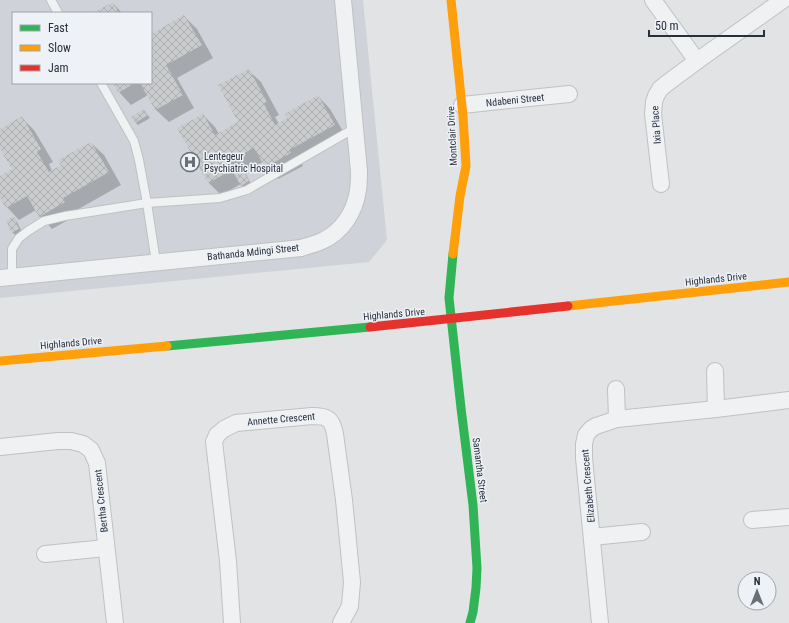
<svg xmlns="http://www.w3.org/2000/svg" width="789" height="623" viewBox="0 0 789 623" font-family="'Roboto Condensed',sans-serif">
	<defs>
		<pattern id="building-cross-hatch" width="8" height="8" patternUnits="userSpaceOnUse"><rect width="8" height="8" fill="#c9cbcd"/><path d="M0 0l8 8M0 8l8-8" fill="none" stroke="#adafb1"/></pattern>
	</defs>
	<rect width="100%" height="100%" fill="#e1e3e5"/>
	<path fill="#cfd2d8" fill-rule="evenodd" d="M 0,0 L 363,0 L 387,240 L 369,262 L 0,298 ZM 13,13 L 151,13 L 151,83 L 13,83 Z"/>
	<g fill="#0003">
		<polygon points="113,3 122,13 95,13"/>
		<polygon points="184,16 197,29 213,58 177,78 194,108 169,122 156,110 148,95 131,105 119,92 114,83 151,83 151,41 153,40 151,35"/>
		<polygon points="248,70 261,82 279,115 275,117 279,124 289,118 318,96 330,109 347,138 301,163 303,166 278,179 266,167 263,162 245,172 251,184 244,188 241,184 221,195 209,183 179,128 203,115 215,127 219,134 239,122"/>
		<polygon points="144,110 150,118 138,125 136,123"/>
		<polygon points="22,118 34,130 53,162 49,164 52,171 62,165 91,143 104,155 121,185 75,211 77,215 52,229 40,216 36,210 19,220 7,207 0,196 0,178 13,170 0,147 0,130"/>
		<polygon points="13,218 16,220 22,232 15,235 12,232"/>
	</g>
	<g fill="url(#building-cross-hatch)">
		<polygon points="113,2 119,13 93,13"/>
		<polygon points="184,15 202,45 166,65 183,95 155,110 140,83 151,83 151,40 152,39 151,34"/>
		<polygon points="249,69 267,102 264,104 275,125 287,118 285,114 318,95 335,125 289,150 291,153 265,167 254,148 229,161 234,169 208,183 177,128 203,114 215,135 238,122 218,85"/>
		<polygon points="113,83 135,83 118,93"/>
		<polygon points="144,109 148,115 135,123 131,117"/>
		<polygon points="22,116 41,149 37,152 49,172 61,165 58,160 91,142 109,172 63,198 65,202 39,217 27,196 6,208 0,198 0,176 12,169 0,149 0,129"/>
		<polygon points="242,167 249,181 241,186 233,172"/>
		<polygon points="14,216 19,229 11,233 6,220"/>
	</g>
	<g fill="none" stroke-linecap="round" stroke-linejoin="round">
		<g stroke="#bfc1c3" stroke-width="10">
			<g id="lane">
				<polyline points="51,0 58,13"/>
				<polyline points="101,83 134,141 139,160 147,203 156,262"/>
				<polyline points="12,277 12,249 19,238 28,231 44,221 65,216 147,203 220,198 247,190 355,128"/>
			</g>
		</g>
		<g stroke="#bfc1c3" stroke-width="18">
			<g id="street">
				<polyline points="653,0 697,61 783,0"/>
				<polyline points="462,105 569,94"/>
				<polyline points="661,184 653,114 654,102 656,96 660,89 666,84 697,61"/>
				<path d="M 0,278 L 301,248 C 308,246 315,244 322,241 C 342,232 355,212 358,190 C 359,184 359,177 359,171 L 343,0"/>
				<polyline points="715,371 716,409"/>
				<polyline points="616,389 617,419"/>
				<polyline points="0,447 58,441 71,441 83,444 91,450 97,463 115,623"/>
				<polyline points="752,520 789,517"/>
				<polyline points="592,537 642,532"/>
				<polyline points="45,554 106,548"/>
				<path d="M 232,623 L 228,561 L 214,442 L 217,435 L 224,429 L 236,423 L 312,416 C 327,416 332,418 335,434 L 344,500 L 352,582 L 350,606 L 341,623"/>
				<polyline points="600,623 584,458 584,444 586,435 591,429 596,426 617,419 716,409 789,400"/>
			</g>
		</g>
		<use href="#lane" stroke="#f0f1f2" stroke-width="8"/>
		<use href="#street" stroke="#f0f1f2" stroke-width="16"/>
		<g stroke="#30b455" stroke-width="9">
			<polyline points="453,254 449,298 461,408 473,505 477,568 476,588 473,612 470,623"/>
			<polyline points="167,346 370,327"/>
		</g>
		<g stroke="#ff9f0a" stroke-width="9">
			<polyline points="451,0 463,116 466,166 460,196 453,254"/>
			<polyline points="568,306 789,282"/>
			<polyline points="0,361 167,346"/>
		</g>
		<polyline stroke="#e5322d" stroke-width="9" points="370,327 568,306"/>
	</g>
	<defs>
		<g id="hospital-ring" transform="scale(1)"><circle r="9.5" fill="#eef1f5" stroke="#696f78" stroke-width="1.5"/><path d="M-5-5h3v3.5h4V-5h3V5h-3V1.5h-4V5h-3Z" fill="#696f78"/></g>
	</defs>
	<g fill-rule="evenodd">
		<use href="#hospital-ring" x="190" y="162"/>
	</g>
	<g text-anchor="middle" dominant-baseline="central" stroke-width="3" stroke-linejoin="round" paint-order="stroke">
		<g font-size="10" fill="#28303e" stroke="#eef1f5">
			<text transform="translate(515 100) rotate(-6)">Ndabeni Street</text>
			<text transform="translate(656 125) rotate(-94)">Ixia Place</text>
			<text transform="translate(452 136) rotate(-93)">Montclair Drive</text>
			<text transform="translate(253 252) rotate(-6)">Bathanda Mdingi Street</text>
			<text transform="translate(716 279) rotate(-6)">Highlands Drive</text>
			<text transform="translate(394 314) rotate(-5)">Highlands Drive</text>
			<text transform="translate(71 343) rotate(-5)">Highlands Drive</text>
			<text transform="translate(281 419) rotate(-5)">Annette Crescent</text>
			<text transform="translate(480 470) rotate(83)">Samantha Street</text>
			<text transform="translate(588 486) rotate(-95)">Elizabeth Crescent</text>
			<text transform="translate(101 501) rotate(-96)">Bertha Crescent</text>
		</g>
		<g font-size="10" fill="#28303e" stroke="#eef1f5" text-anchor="start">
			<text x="204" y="156">Lentegeur<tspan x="204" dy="12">Psychiatric Hospital</tspan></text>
		</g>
	</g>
	<rect x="12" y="12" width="140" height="72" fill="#eef1f5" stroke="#9fa4ac"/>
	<rect x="20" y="25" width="20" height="6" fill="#30b455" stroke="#9fa4ac"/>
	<text x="48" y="32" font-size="12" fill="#28303e">Fast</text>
	<rect x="20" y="45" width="20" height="6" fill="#ff9f0a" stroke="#9fa4ac"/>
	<text x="48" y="52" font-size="12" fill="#28303e">Slow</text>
	<rect x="20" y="65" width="20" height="6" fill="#e5322d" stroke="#9fa4ac"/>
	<text x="48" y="72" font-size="12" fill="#28303e">Jam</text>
	<g transform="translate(757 591)"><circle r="19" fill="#eef1f5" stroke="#9fa4ac"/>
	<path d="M0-3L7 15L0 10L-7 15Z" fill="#696f78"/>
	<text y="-6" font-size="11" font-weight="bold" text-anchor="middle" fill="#28303e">N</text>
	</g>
	<path d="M649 30v6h115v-6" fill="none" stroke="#28303e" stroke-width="2"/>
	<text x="655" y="30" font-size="12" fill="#28303e" stroke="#eef1f5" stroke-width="3" paint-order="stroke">50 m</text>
</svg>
